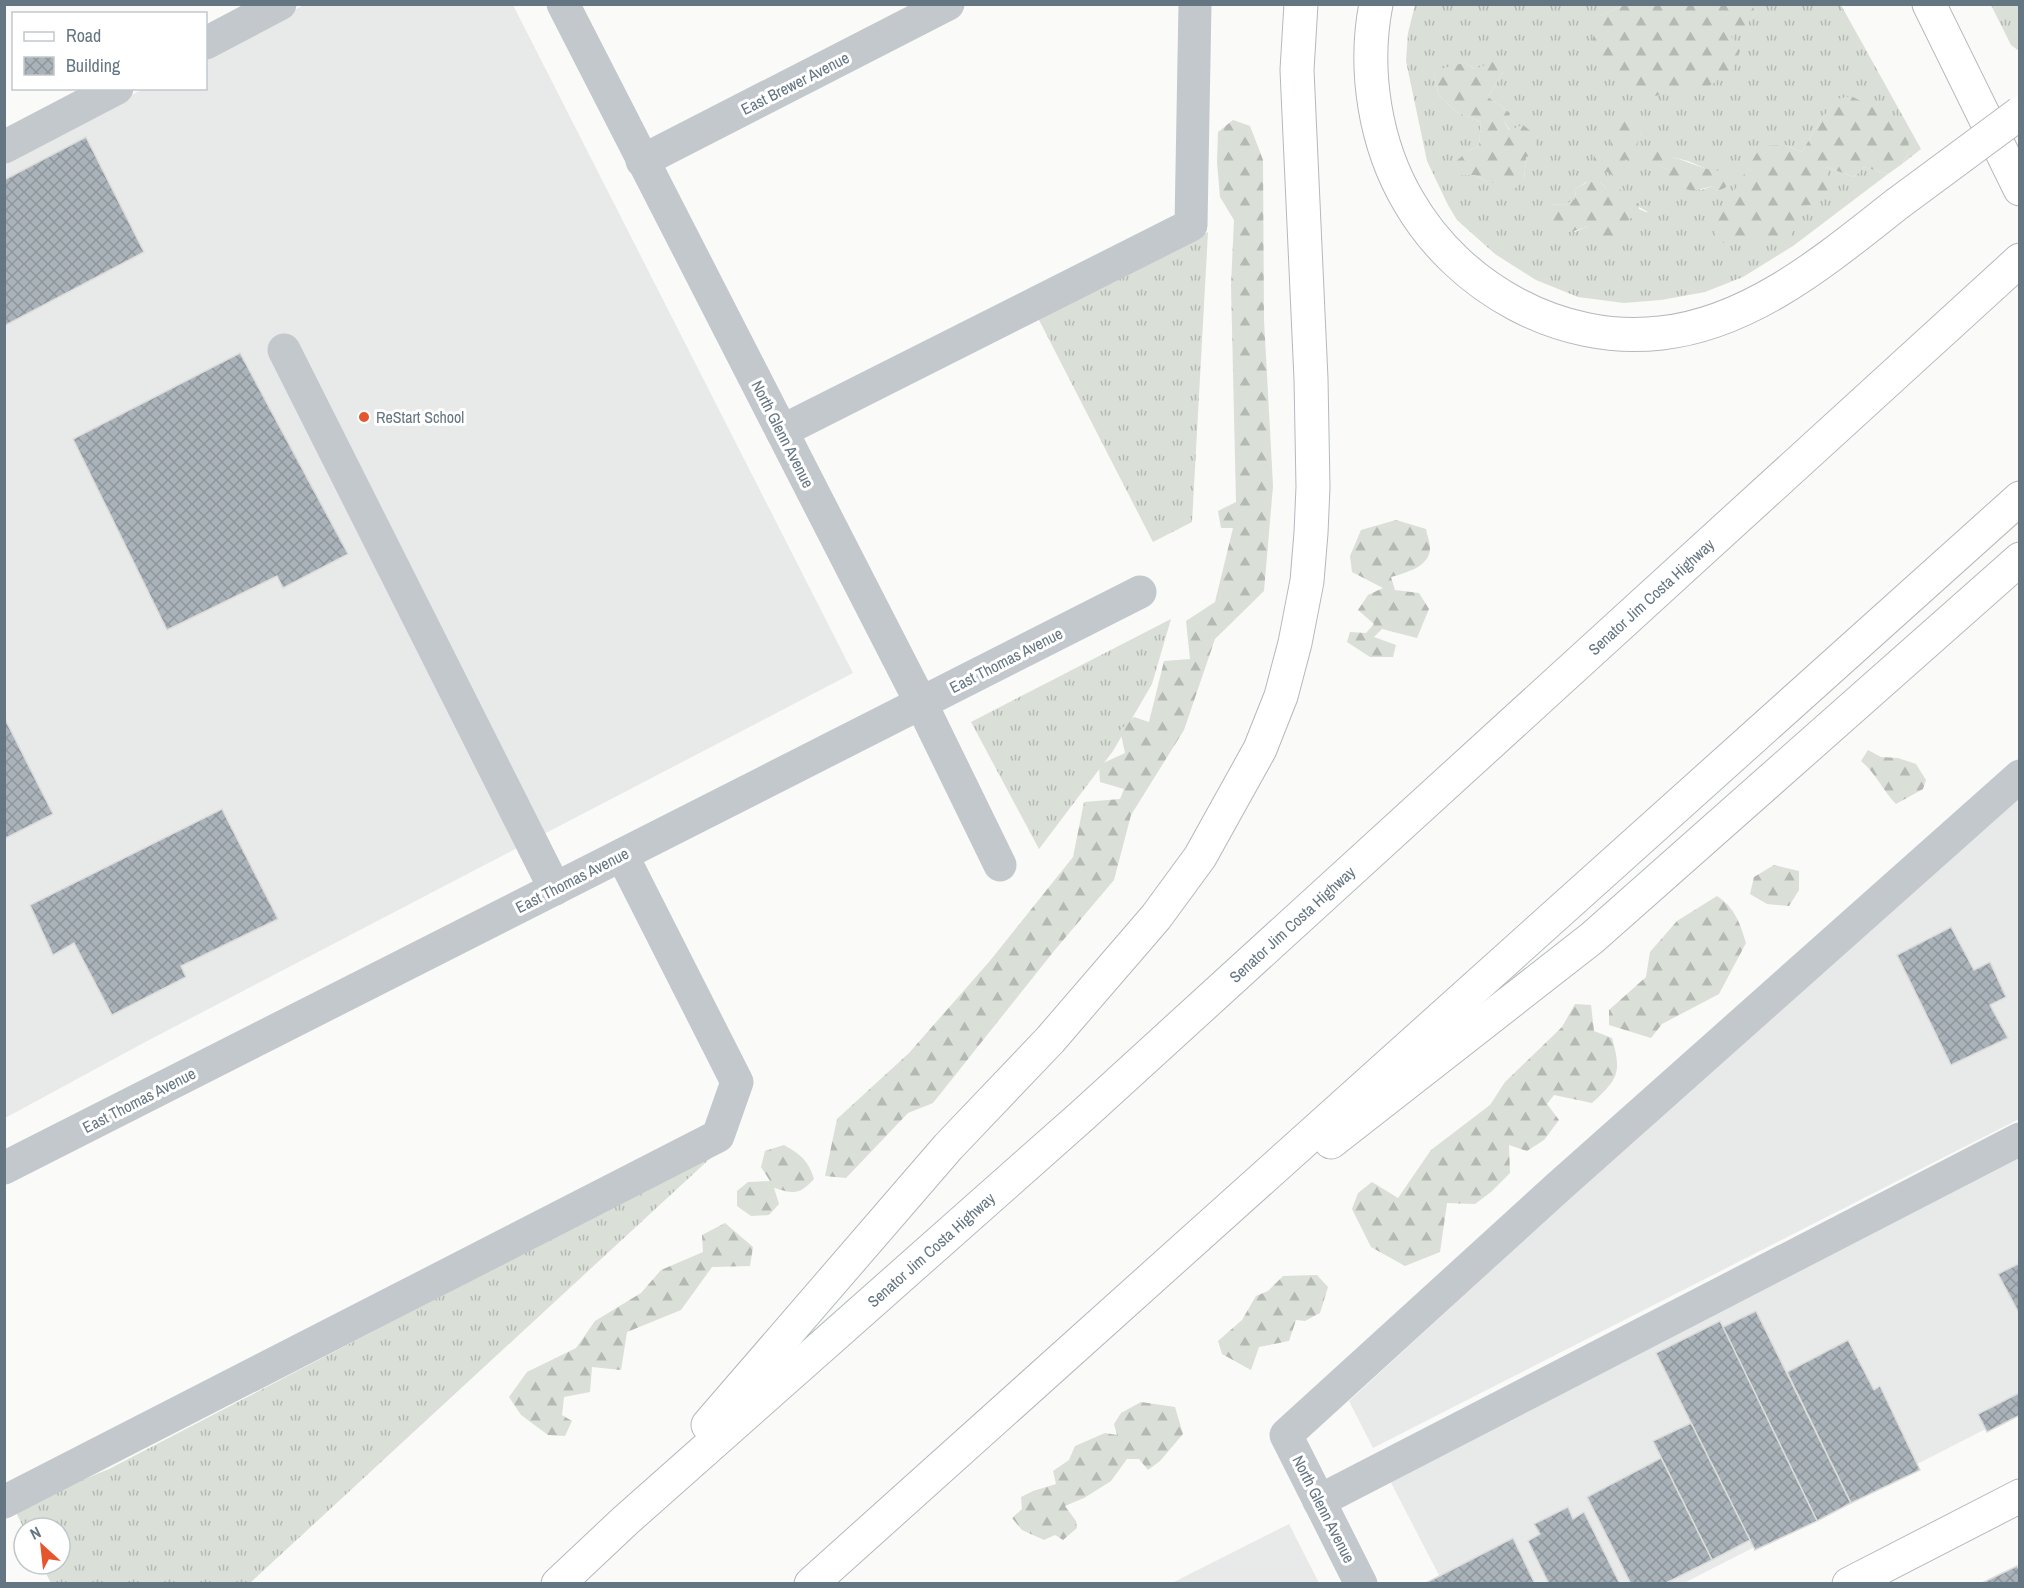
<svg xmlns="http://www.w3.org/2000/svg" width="2024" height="1588" viewBox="0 0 2024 1588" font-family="'Archivo Narrow',sans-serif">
	<defs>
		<pattern id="grass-tufts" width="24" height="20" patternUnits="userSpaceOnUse" patternTransform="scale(1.5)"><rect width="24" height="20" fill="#dadfd7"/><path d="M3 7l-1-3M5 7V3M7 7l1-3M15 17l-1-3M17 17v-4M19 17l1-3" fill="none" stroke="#b4b9b4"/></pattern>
		<pattern id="forest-firs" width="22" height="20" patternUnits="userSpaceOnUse" patternTransform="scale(1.5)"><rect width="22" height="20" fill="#dadfd7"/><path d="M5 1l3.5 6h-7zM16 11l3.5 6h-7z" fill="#b4b9b4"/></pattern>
		<pattern id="building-cross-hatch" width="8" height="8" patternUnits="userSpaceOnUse" patternTransform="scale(1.5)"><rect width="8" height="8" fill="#aab3b9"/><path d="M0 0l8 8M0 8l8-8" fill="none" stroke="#8e969c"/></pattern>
	</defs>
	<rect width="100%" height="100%" fill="#fafaf8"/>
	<g fill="#e8e9e9">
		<polygon points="304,5 513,5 853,673 149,1040 5,1118 5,161 143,89 206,88 206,56"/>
		<polygon points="2019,764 2019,1119 1373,1448 1349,1401 1498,1264"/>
		<polygon points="2019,1153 2019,1412 1684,1583 1443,1583 1387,1475"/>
		<polygon points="1289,1524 1319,1583 1172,1583"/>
	</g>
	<g fill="url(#grass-tufts)" fill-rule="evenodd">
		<path d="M 1415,5 L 1624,5 L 1600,16 L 1728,31 L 1754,9 L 1752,5 L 1841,5 L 1921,149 L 1902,164 L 1909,151 L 1838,99 L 1820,121 L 1802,152 L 1785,145 L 1787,207 L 1826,167 L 1854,177 L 1864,167 L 1888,174 L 1793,246 L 1743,277 L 1705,292 L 1661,300 L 1624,303 L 1578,297 L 1536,280 L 1495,254 L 1457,220 L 1448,205 L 1427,161 L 1406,61 L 1408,33 ZM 1464,63 L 1475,69 L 1503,72 L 1488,97 L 1510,113 L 1503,119 L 1526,157 L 1524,180 L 1486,181 L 1475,175 L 1461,174 L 1468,151 L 1479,146 L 1481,122 L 1457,112 L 1439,96 L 1434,75 ZM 1641,132 L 1635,150 L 1625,158 L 1616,177 L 1604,168 L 1612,146 ZM 1671,157 L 1688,161 L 1714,172 L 1725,188 L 1717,191 L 1713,186 L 1701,190 L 1668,170 L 1648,160 ZM 1586,182 L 1600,182 L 1607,189 L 1648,212 L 1631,217 L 1626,223 L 1588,226 L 1575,232 L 1551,204 L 1565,205 L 1575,199 L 1576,189 Z"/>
		<polygon points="1991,5 2019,5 2019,51 2011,45"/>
		<polygon points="1208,232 1192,522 1153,542 1038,318"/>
		<polygon points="1171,619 1152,684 1113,751 1039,849 971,722"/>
		<polygon points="716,1153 250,1583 51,1583 41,1564 60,1564 60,1528 24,1529 14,1508 109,1469"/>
	</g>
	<g fill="url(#forest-firs)">
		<polygon points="1752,5 1754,9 1745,31 1728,31 1740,51 1733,70 1706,88 1648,97 1604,70 1592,41 1600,16 1624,5"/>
		<polygon points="1495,61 1503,72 1488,97 1510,113 1508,119 1503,119 1509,130 1523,125 1535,135 1536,154 1526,157 1524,180 1516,188 1486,181 1475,175 1461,175 1454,163 1468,151 1479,146 1481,122 1457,112 1439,96 1434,75 1440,69 1464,63 1475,69"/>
		<polygon points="1851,96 1901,122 1908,132 1909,151 1902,164 1888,174 1864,167 1854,177 1826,167 1831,189 1811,205 1788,207 1799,221 1785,244 1753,237 1717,244 1713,226 1761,146 1785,145 1802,152 1820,121 1837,99"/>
		<polygon points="1233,120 1250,126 1263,160 1264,320 1273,486 1264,591 1215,639 1184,730 1131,815 1114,880 1054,951 933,1103 908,1113 846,1178 825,1176 837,1119 909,1053 989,962 1073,857 1084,802 1120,799 1124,789 1100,782 1099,765 1125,753 1120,730 1134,717 1149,722 1164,661 1190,659 1186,621 1215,602 1233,528 1221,528 1218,511 1236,502 1231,285 1234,220 1220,197 1217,162 1218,132"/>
		<polygon points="1630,121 1641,132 1636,150 1638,156 1630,163 1625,159 1622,174 1615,177 1593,163 1595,148 1611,146 1610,134 1620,122"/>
		<path d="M 1664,143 L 1671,157 C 1689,161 1707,172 1724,171 L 1729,180 L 1725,188 L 1717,191 L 1713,186 L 1693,191 L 1671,185 L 1667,178 L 1668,170 L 1647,160 L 1643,152 L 1653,144 Z"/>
		<path d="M 1587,182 L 1600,182 L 1607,189 L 1620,189 L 1628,200 L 1634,200 L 1639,204 L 1639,209 L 1648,213 L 1647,217 L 1641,221 L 1631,218 L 1626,223 L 1624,239 L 1606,245 L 1596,241 L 1588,226 C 1573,232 1565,235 1549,230 L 1542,218 L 1544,210 L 1551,204 L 1565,205 L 1575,199 L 1576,189 Z"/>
		<path d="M 1396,520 L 1426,529 C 1427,535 1430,542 1430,548 C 1430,567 1405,573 1391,577 L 1395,590 L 1419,593 L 1429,609 L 1417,638 L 1382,629 L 1374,637 L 1396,645 L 1393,657 L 1370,657 L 1347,642 L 1350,632 L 1366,633 L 1374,624 L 1358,610 L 1368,595 L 1383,588 L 1352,572 L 1350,556 L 1361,530 Z"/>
		<path d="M 1868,750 L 1881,757 L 1898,758 L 1916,764 L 1926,780 L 1923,789 L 1896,804 C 1882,790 1876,773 1861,761 Z"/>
		<polygon points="1774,865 1799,871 1799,890 1789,906 1767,904 1750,894 1754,877"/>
		<path d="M 1717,896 C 1735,908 1740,923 1746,943 L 1719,994 L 1662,1024 L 1651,1038 L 1609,1025 L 1609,1010 L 1646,977 L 1650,952 L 1677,921 Z"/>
		<path d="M 1575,1004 L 1591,1005 L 1594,1031 L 1612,1038 C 1622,1073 1618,1079 1592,1103 L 1554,1095 L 1547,1104 L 1559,1120 L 1544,1140 L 1527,1151 L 1509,1145 L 1510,1173 L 1491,1192 L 1475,1204 L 1447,1203 L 1440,1252 L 1405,1266 L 1371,1247 L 1352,1209 L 1358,1193 L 1372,1182 L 1398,1198 L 1431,1150 L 1490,1105 L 1505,1082 L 1562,1027 Z"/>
		<path d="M 784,1145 C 800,1154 809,1161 814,1179 C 799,1195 795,1194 774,1188 L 779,1204 L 769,1215 L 751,1216 L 737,1206 L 737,1191 L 748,1182 L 770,1181 L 761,1167 L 765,1151 Z"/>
		<polygon points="725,1223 753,1247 750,1266 712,1267 681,1310 627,1332 621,1370 592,1367 590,1392 564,1397 562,1415 572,1421 565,1436 548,1435 521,1415 509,1397 527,1372 576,1348 595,1321 641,1293 661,1270 703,1252 702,1235"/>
		<polygon points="1317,1275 1328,1287 1320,1313 1305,1321 1296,1320 1289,1341 1259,1347 1251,1370 1222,1354 1218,1341 1242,1320 1256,1296 1268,1291 1283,1276"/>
		<polygon points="1141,1402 1175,1407 1183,1434 1160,1461 1148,1470 1139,1459 1127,1459 1111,1481 1084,1498 1065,1506 1076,1521 1077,1528 1063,1540 1055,1535 1044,1540 1022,1530 1012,1518 1022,1509 1021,1497 1033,1491 1056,1484 1053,1471 1069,1460 1075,1446 1105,1433 1117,1435 1114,1424 1121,1413"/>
	</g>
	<g fill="url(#building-cross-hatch)" stroke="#dcdcda" stroke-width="1.5">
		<polygon points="86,137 144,252 4,326 4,180"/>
		<polygon points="240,353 348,554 283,588 277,576 167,630 73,439"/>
		<polygon points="4,717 53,814 4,839"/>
		<polygon points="222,809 278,919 181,966 186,977 112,1015 74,943 53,955 30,905"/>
		<polygon points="1951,927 1974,970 1990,962 2006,997 1990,1005 2008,1038 1951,1065 1897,955"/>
		<polygon points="2020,1263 2020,1315 1998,1274"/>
		<polygon points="1756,1311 1851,1503 1817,1521 1723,1327"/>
		<polygon points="1720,1321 1817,1521 1755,1550 1656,1353"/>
		<polygon points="1848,1340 1874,1390 1880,1386 1920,1470 1851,1503 1787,1372"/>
		<polygon points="2019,1393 2020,1415 1987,1432 1978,1414"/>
		<polygon points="1691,1423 1750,1540 1712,1560 1653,1441"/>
		<polygon points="1661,1458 1712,1560 1664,1584 1631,1584 1587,1497"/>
		<polygon points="1568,1507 1573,1519 1584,1512 1620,1584 1549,1584 1528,1541 1540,1534 1534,1524"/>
		<polygon points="1513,1538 1535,1584 1424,1584"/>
		<polygon points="2017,1566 2020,1571 2020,1584 1980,1584"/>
	</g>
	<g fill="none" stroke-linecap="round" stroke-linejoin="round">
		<g stroke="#b5babe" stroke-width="35">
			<g id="major">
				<polyline points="1929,4 2020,189"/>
				<polyline points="1849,1584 2020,1496"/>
			</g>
		</g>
		<g stroke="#b4b9bd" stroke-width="35">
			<g id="highway">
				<path d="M 1376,4 C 1363,70 1375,145 1409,202 C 1459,288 1561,345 1661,333 C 1752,323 1827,259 1897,204"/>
				<polyline points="1331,1142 1592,938 2020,559"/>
				<polyline points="708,1425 948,1147 1050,1040 1156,917 1200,857 1260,749 1281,696 1295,643 1307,581 1311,533 1313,487 1311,379 1297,70 1301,4"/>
				<path id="s1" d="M 558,1584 L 626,1520 L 1083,1115 L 2020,260"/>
				<polyline points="811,1584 2020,498"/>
			</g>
		</g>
		<g stroke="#c3c8cc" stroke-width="33">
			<polyline points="563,4 921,703 1000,865"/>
			<polyline points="206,43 280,4"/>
			<polyline points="4,147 117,88"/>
			<polyline points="642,161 948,4"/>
			<polyline points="284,350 555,889"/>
			<polyline points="782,431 1191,225 1195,4"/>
			<polyline points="4,1168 1140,592"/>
			<polyline points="1319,1501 2020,1139"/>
			<polyline points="4,1502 718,1136 737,1082 622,855"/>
			<polyline points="1361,1584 1286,1435 1556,1189 2020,776"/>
		</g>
		<use href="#major" stroke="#fff" stroke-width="33"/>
		<use href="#highway" stroke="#fff" stroke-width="33"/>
		<g stroke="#b4b9bd" stroke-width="35" stroke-linecap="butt">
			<polyline id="highway-bridge" points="1897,204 2020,113"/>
		</g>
		<use href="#highway-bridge" stroke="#fff" stroke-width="33"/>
	</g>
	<circle fill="#e4572e" stroke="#fff" stroke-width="2" cx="364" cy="417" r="6"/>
	<g text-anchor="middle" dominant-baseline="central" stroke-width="6" stroke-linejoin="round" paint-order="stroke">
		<g font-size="16" fill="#657683" stroke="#fff">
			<text transform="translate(795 83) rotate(-27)">East Brewer Avenue</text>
			<text transform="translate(783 434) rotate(63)">North Glenn Avenue</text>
			<text stroke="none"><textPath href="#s1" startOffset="1473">Senator Jim Costa Highway</textPath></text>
			<text transform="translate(1006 660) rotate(-27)">East Thomas Avenue</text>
			<text transform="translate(572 880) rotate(-27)">East Thomas Avenue</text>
			<text stroke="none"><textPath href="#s1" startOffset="987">Senator Jim Costa Highway</textPath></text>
			<text transform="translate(139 1100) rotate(-27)">East Thomas Avenue</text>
			<text stroke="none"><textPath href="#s1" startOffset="501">Senator Jim Costa Highway</textPath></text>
			<text transform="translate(1324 1509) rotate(63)">North Glenn Avenue</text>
		</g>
		<g font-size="16" fill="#657683" stroke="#fff" text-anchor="start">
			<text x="376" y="417">ReStart School</text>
		</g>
	</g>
	<rect width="2024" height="1588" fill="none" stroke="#657683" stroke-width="12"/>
	<rect x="12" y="12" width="195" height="78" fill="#ffffff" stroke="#c1c8cd" stroke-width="1.5"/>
	<rect x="24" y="32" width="30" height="9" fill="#ffffff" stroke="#c1c8cd" stroke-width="1.5"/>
	<text x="66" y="42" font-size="18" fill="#657683">Road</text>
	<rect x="24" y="57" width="30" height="18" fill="url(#building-cross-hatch)" stroke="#c1c8cd" stroke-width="1.5"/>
	<text x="66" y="72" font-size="18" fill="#657683">Building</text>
	<g transform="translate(42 1546) rotate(333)"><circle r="28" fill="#ffffff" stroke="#c1c8cd" stroke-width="1.5"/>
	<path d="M0-4.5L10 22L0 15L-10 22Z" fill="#e4572e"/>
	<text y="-9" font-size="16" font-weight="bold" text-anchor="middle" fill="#657683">N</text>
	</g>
</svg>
